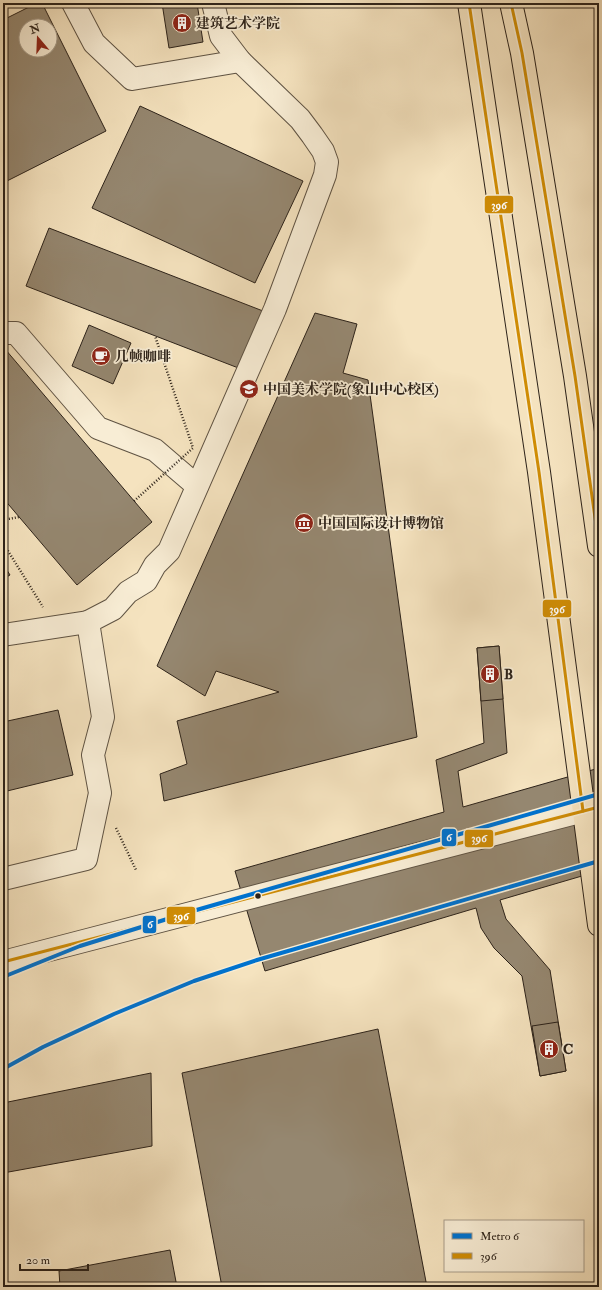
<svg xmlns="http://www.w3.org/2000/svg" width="602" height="1290" viewBox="0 0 602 1290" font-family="'IM FELL Double Pica','Noto Serif SC',serif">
	<rect width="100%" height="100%" fill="#f5e3bf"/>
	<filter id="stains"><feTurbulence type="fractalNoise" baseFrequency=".005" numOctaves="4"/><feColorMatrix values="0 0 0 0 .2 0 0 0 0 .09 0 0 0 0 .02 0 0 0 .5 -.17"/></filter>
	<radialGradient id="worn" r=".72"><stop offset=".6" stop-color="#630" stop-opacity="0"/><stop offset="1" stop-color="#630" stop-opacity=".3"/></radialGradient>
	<g fill="#958770" stroke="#2d231a" fill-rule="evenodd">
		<path d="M 37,3 L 42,3 L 106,131 L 3,183 L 3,20 ZM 26,26 L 50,26 L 50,50 L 26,50 Z"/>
		<polygon points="162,3 197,3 203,42 169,48"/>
		<polygon points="140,106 303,181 255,283 92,208"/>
		<polygon points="49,228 263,311 241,369 26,286"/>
		<polygon points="315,313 357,324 343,373 368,380 417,737 164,801 160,774 187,764 177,721 279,692 216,671 205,696 157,666"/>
		<polygon points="89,325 131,343 113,384 72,366"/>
		<polygon points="5,349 152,522 77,585 3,498 3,350"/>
		<polygon points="3,564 10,575 3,579"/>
		<polygon points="499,646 507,753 458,771 463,807 599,768 599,871 500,900 506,919 550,970 566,1071 540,1076 522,976 494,948 481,928 476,908 265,971 235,871 444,812 436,760 484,743 477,648"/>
		<polygon points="499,646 503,699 481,701 477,648"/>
		<polygon points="58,710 73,775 3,792 3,722"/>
		<polygon points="558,1022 566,1071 540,1076 532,1026"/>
		<polygon points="378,1029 427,1287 222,1287 182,1073"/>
		<polygon points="151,1073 152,1146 3,1173 3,1103"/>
		<polygon points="170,1250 177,1287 60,1287 59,1271"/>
	</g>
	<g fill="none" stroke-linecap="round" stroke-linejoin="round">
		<g stroke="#5f5343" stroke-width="24">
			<g id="minor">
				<polyline points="73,3 94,43 132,79 240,61"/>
				<polyline points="3,333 16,333 98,428 155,450 197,486"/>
				<polyline points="3,635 88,622"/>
				<polyline points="3,879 86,859 100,793 93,755 103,717 88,622 113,609 128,592 146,581 155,565 169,551 275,309 325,175 327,162 323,151 312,135 300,119 240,61 221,36 213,3"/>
			</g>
		</g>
		<g stroke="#5f5343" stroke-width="24">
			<polyline id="tertiary" points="3,962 599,807"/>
		</g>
		<g stroke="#2d231a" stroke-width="24">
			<g id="primary">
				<polyline points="469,3 539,472 599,925"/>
				<polyline points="511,3 522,53 575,376 599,546"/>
			</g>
		</g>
		<g stroke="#2d231a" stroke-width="2.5" stroke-dasharray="1 2" stroke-linecap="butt">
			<polyline points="3,520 19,517"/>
			<polyline points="3,543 43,607"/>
			<polyline points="116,828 136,870"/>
		</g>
		<use href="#minor" stroke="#f8edd5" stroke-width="22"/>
		<use href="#tertiary" stroke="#f8edd5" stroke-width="22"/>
		<use href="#primary" stroke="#f5e3bf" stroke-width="22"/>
		<polyline stroke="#2d231a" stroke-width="2.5" stroke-dasharray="1 2" stroke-linecap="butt" points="134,501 193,448 155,336"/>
		<g stroke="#f8edd5" stroke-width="6">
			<g id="bus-1">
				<polyline points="469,3 539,472 583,811"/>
				<polyline points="511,3 522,53 575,376 599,546"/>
				<polyline points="3,962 599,807"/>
			</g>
		</g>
		<use href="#bus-1" stroke="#cf8c05" stroke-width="3"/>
		<g stroke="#f8edd5" stroke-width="7">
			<g id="metro-1">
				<polyline points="3,977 80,946 193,911 599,794"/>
				<polyline points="3,1069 43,1047 114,1014 194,981 257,960 599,861"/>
			</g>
		</g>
		<use href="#metro-1" stroke="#0072ce" stroke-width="4"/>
	</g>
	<defs>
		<g id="building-disc" transform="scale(1)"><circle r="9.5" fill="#8f2418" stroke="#f8edd5"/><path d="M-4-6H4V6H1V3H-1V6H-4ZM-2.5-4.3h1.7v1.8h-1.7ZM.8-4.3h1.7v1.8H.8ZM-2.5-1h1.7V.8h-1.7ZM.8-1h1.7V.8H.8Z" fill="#fff"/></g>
		<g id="cafe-disc" transform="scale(1)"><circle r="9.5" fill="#8f2418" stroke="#f8edd5"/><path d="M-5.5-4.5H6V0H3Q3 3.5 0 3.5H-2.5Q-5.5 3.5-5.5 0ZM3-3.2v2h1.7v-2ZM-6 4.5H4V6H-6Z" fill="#fff"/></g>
		<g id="university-disc" transform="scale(1)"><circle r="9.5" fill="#8f2418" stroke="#f8edd5"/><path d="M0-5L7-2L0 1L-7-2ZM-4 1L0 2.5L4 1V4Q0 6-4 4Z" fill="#fff"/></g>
		<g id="museum-disc" transform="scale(1)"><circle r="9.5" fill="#8f2418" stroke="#f8edd5"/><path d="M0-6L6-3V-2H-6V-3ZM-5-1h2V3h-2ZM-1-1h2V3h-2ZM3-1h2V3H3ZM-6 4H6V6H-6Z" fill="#fff"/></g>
	</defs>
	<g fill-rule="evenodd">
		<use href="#building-disc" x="182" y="23"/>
		<use href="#cafe-disc" x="101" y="356"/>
		<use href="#university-disc" x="249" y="389"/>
		<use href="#museum-disc" x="304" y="523"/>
		<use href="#building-disc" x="490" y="674"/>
		<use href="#building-disc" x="549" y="1049"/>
	</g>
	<circle fill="#2d231a" stroke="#f8edd5" stroke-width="1.5" cx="258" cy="896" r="3.5"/>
	<g text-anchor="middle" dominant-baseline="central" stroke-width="3.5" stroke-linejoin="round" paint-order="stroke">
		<g font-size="14" font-weight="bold" fill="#2d231a" stroke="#f8edd5" text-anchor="start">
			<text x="196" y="23">建筑艺术学院</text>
			<text x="115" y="356">几帧咖啡</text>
			<text x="263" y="389">中国美术学院(象山中心校区)</text>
			<text x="318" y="523">中国国际设计博物馆</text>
			<text x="504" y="674">B</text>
			<text x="563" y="1049">C</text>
		</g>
	</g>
	<g stroke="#f8edd5" stroke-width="1.5">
		<rect x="484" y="195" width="30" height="19" rx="4" fill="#cf8c05"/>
		<rect x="542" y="599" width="30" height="19" rx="4" fill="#cf8c05"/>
		<rect x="441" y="828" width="16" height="19" rx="4" fill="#0072ce"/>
		<rect x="464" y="829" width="30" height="19" rx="4" fill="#cf8c05"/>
		<rect x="166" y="906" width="30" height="19" rx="4" fill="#cf8c05"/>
		<rect x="142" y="915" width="15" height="19" rx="4" fill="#0072ce"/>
	</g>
	<g font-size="11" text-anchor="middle" font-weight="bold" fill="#fff">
		<text x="499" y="209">396</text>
		<text x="557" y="613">396</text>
		<text x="449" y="841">6</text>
		<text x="479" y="842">396</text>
		<text x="181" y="920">396</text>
		<text x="150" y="928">6</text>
	</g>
	<rect width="602" height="1290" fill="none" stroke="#f5e3bf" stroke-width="16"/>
	<rect x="4" y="4" width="594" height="1282" fill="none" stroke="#2d231a" stroke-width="2"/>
	<rect x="8" y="8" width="586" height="1274" fill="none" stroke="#2d231a"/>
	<rect x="444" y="1220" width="140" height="52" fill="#f8edd5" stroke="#a79c8a"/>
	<rect x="452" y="1233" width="20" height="6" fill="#0072ce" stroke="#a79c8a"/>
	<text x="480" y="1240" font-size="12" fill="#2d231a">Metro 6</text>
	<rect x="452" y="1253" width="20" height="6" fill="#cf8c05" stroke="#a79c8a"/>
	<text x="480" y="1260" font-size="12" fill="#2d231a">396</text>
	<g transform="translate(38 38) rotate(341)"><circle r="19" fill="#f8edd5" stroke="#a79c8a"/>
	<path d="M0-3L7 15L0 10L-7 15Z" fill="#8f2418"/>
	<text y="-6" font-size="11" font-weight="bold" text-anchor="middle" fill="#2d231a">N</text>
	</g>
	<path d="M20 1264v6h68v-6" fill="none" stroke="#2d231a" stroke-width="2"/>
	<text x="26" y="1264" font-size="12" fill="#2d231a" stroke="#f8edd5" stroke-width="3" paint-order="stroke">20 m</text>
	<rect width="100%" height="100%" filter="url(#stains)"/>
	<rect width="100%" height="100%" fill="url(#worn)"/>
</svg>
